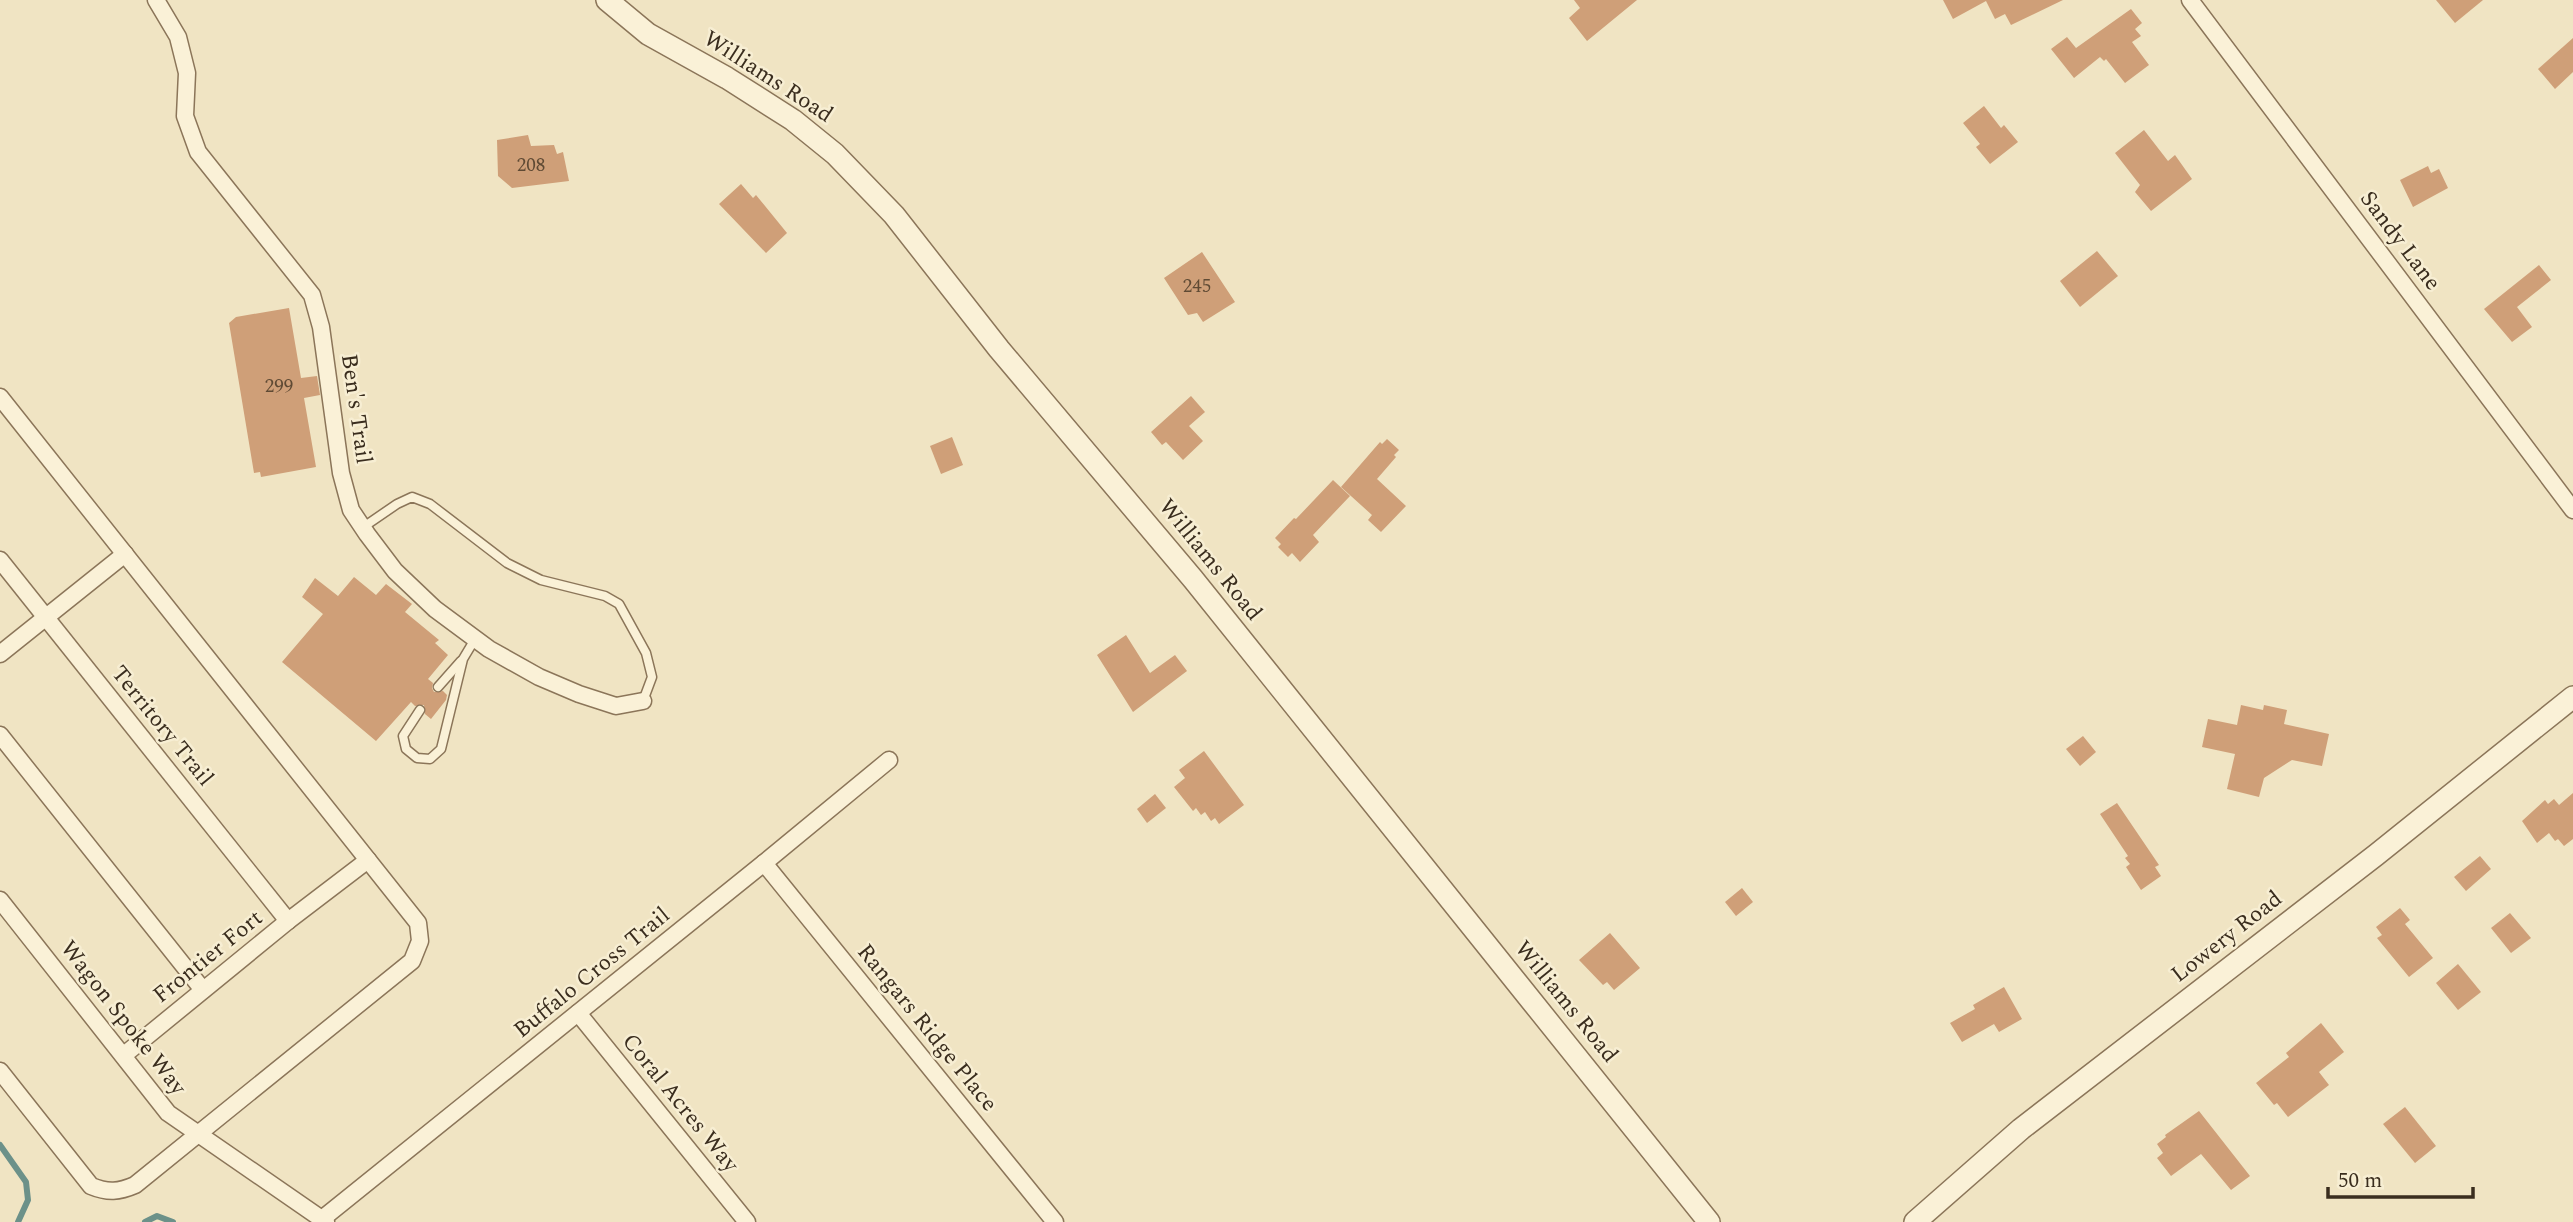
<svg xmlns="http://www.w3.org/2000/svg" width="2573" height="1222" viewBox="0 0 2573 1222" font-family="Spectral,serif">
	<rect width="100%" height="100%" fill="#f0e4c3"/>
	<g fill="none" stroke-linecap="round" stroke-linejoin="round">
		<g stroke="#6c9189" stroke-width="6">
			<polyline points="0,1145 26,1182 28,1200 18,1222"/>
			<polyline points="145,1222 157,1216 173,1222"/>
		</g>
	</g>
	<g fill="#cf9f78">
		<polygon points="1574,0 1637,0 1587,41 1569,18 1580,8"/>
		<polygon points="1943,0 2063,0 2011,25 2005,14 1995,19 1986,1 1953,19"/>
		<polygon points="2436,0 2483,0 2455,23"/>
		<polygon points="2131,9 2142,23 2135,29 2141,36 2132,42 2149,65 2125,83 2106,59 2104,61 2100,57 2074,78 2051,49 2067,37 2076,48"/>
		<polygon points="2573,38 2573,72 2555,89 2538,69"/>
		<polygon points="1984,106 2001,128 2004,125 2018,142 1990,164 1976,147 1980,144 1963,123"/>
		<polygon points="2144,130 2168,161 2175,155 2192,179 2151,211 2135,192 2140,185 2115,153"/>
		<polygon points="528,135 531,146 554,145 557,154 563,152 569,181 512,188 498,176 497,140"/>
		<polygon points="2428,166 2431,173 2439,169 2448,188 2413,207 2400,180"/>
		<polygon points="741,184 753,198 756,195 787,233 766,253 719,204"/>
		<polygon points="2097,251 2118,276 2080,307 2060,281"/>
		<polygon points="1202,252 1235,302 1203,322 1197,313 1188,315 1164,278"/>
		<polygon points="2539,265 2551,280 2517,307 2532,327 2512,342 2484,309"/>
		<polygon points="289,308 301,378 317,376 320,395 304,398 316,467 261,477 260,472 254,473 229,323 236,317"/>
		<polygon points="1191,396 1205,412 1189,426 1203,441 1183,460 1166,442 1162,445 1151,432"/>
		<polygon points="952,437 963,465 941,474 930,446"/>
		<polygon points="1387,439 1399,450 1394,455 1396,457 1377,479 1406,506 1381,532 1368,520 1372,515 1341,487 1380,442 1382,444"/>
		<polygon points="1333,480 1350,496 1313,535 1319,542 1300,562 1292,553 1288,557 1278,547 1281,544 1275,538 1294,518 1296,519"/>
		<polygon points="354,577 376,595 386,584 412,604 405,612 439,640 435,643 448,655 428,679 433,683 432,688 434,692 443,691 447,695 446,700 431,719 425,714 424,705 415,706 411,702 376,741 282,662 323,614 302,597 315,578 338,596"/>
		<polygon points="1126,635 1150,673 1175,655 1187,671 1133,712 1097,655"/>
		<polygon points="2241,705 2263,710 2264,705 2287,710 2284,724 2329,734 2322,766 2292,760 2264,778 2259,797 2227,789 2235,754 2202,747 2208,719 2237,725"/>
		<polygon points="2083,736 2096,752 2080,766 2066,749"/>
		<polygon points="1204,751 1244,805 1219,824 1215,818 1211,821 1205,812 1201,815 1196,808 1193,811 1174,787 1185,778 1179,770"/>
		<polygon points="2573,793 2573,839 2564,846 2558,839 2555,841 2549,833 2537,843 2522,821 2545,800 2548,804 2554,799 2559,805"/>
		<polygon points="1155,794 1166,808 1147,823 1137,809"/>
		<polygon points="2117,803 2159,865 2155,867 2161,876 2141,890 2126,867 2130,864 2125,858 2128,856 2100,814"/>
		<polygon points="2480,856 2491,869 2466,891 2454,877"/>
		<polygon points="1742,888 1753,902 1736,916 1725,902"/>
		<polygon points="2400,908 2410,920 2405,924 2433,958 2409,977 2377,938 2382,935 2376,927"/>
		<polygon points="2510,913 2531,938 2511,953 2491,928"/>
		<polygon points="1610,933 1640,968 1614,990 1607,982 1603,985 1579,960"/>
		<polygon points="2458,964 2481,992 2458,1010 2436,983"/>
		<polygon points="2004,987 2022,1019 1999,1032 1994,1024 1962,1042 1950,1023 1975,1009 1973,1005"/>
		<polygon points="2321,1023 2344,1052 2319,1072 2329,1085 2288,1117 2277,1103 2274,1105 2256,1083 2289,1057 2286,1053"/>
		<polygon points="2405,1107 2436,1146 2415,1163 2383,1124"/>
		<polygon points="2199,1111 2250,1176 2231,1190 2201,1154 2171,1176 2157,1158 2163,1153 2157,1144 2166,1137 2165,1135"/>
	</g>
	<g fill="none" stroke-linecap="round" stroke-linejoin="round">
		<g stroke="#8b7559" stroke-width="11">
			<g id="service">
				<polyline points="362,528 397,504 412,497 430,504 507,563 541,580 605,596 619,604 646,653 652,677 643,701"/>
				<polyline points="438,687 461,661"/>
				<polyline points="420,710 403,736 406,749 417,758 430,759 441,749 463,659 475,639"/>
			</g>
		</g>
		<g stroke="#8b7559" stroke-width="19">
			<g id="minor">
				<polyline points="156,0 178,37 187,73 185,116 198,152 312,295 321,327 341,473 351,510 367,534 395,571 435,609 489,649 539,677 579,694 616,706 643,701"/>
				<polyline points="2190,0 2573,510"/>
				<path d="M 0,397 L 418,923 L 420,941 L 412,961 L 135,1185 C 119,1192 108,1193 91,1186 L 0,1071"/>
				<polyline points="0,560 288,921"/>
				<polyline points="0,654 125,554"/>
				<polyline points="0,735 203,990"/>
				<polyline points="764,863 1055,1222"/>
				<polyline points="0,900 168,1113 326,1222"/>
				<polyline points="578,1013 747,1222"/>
				<polyline points="124,1055 288,921 368,860"/>
				<polyline points="322,1219 764,863 889,760"/>
			</g>
		</g>
		<g stroke="#8b7559" stroke-width="24">
			<g id="tertiary">
				<polyline points="607,0 648,34 727,78 793,120 835,154 894,215 999,349 1193,579 1709,1222"/>
				<polyline points="1915,1222 2021,1129 2376,855 2573,697"/>
			</g>
		</g>
		<use href="#service" stroke="#faf1d7" stroke-width="8"/>
		<use href="#minor" stroke="#faf1d7" stroke-width="16"/>
		<use href="#tertiary" stroke="#faf1d7" stroke-width="21"/>
	</g>
	<g text-anchor="middle" dominant-baseline="central" stroke-width="5" stroke-linejoin="round" paint-order="stroke">
		<g font-size="19" fill="#5f4a34">
			<text x="531" y="165">208</text>
			<text x="1197" y="286">245</text>
			<text x="279" y="386">299</text>
		</g>
		<g font-size="23" fill="#3a2d1e" stroke="#f7eed3">
			<text transform="translate(768 77) rotate(33)">Williams Road</text>
			<text transform="translate(2400 241) rotate(53)">Sandy Lane</text>
			<text transform="translate(356 409) rotate(82)">Ben's Trail</text>
			<text transform="translate(1210 560) rotate(51)">Williams Road</text>
			<text transform="translate(162 726) rotate(51)">Territory Trail</text>
			<text transform="translate(2227 937) rotate(-38)">Lowery Road</text>
			<text transform="translate(208 957) rotate(-39)">Frontier Fort</text>
			<text transform="translate(592 973) rotate(-39)">Buffalo Cross Trail</text>
			<text transform="translate(1566 1002) rotate(51)">Williams Road</text>
			<text transform="translate(123 1018) rotate(52)">Wagon Spoke Way</text>
			<text transform="translate(927 1028) rotate(51)">Rangars Ridge Place</text>
			<text transform="translate(680 1103) rotate(51)">Coral Acres Way</text>
		</g>
	</g>
	<path d="M2328 1187v10h145v-10" fill="none" stroke="#3a2d1e" stroke-width="3.5"/>
	<text x="2338" y="1187" font-size="21" fill="#3a2d1e" stroke="#f7eed3" stroke-width="5" paint-order="stroke">50 m</text>
</svg>
